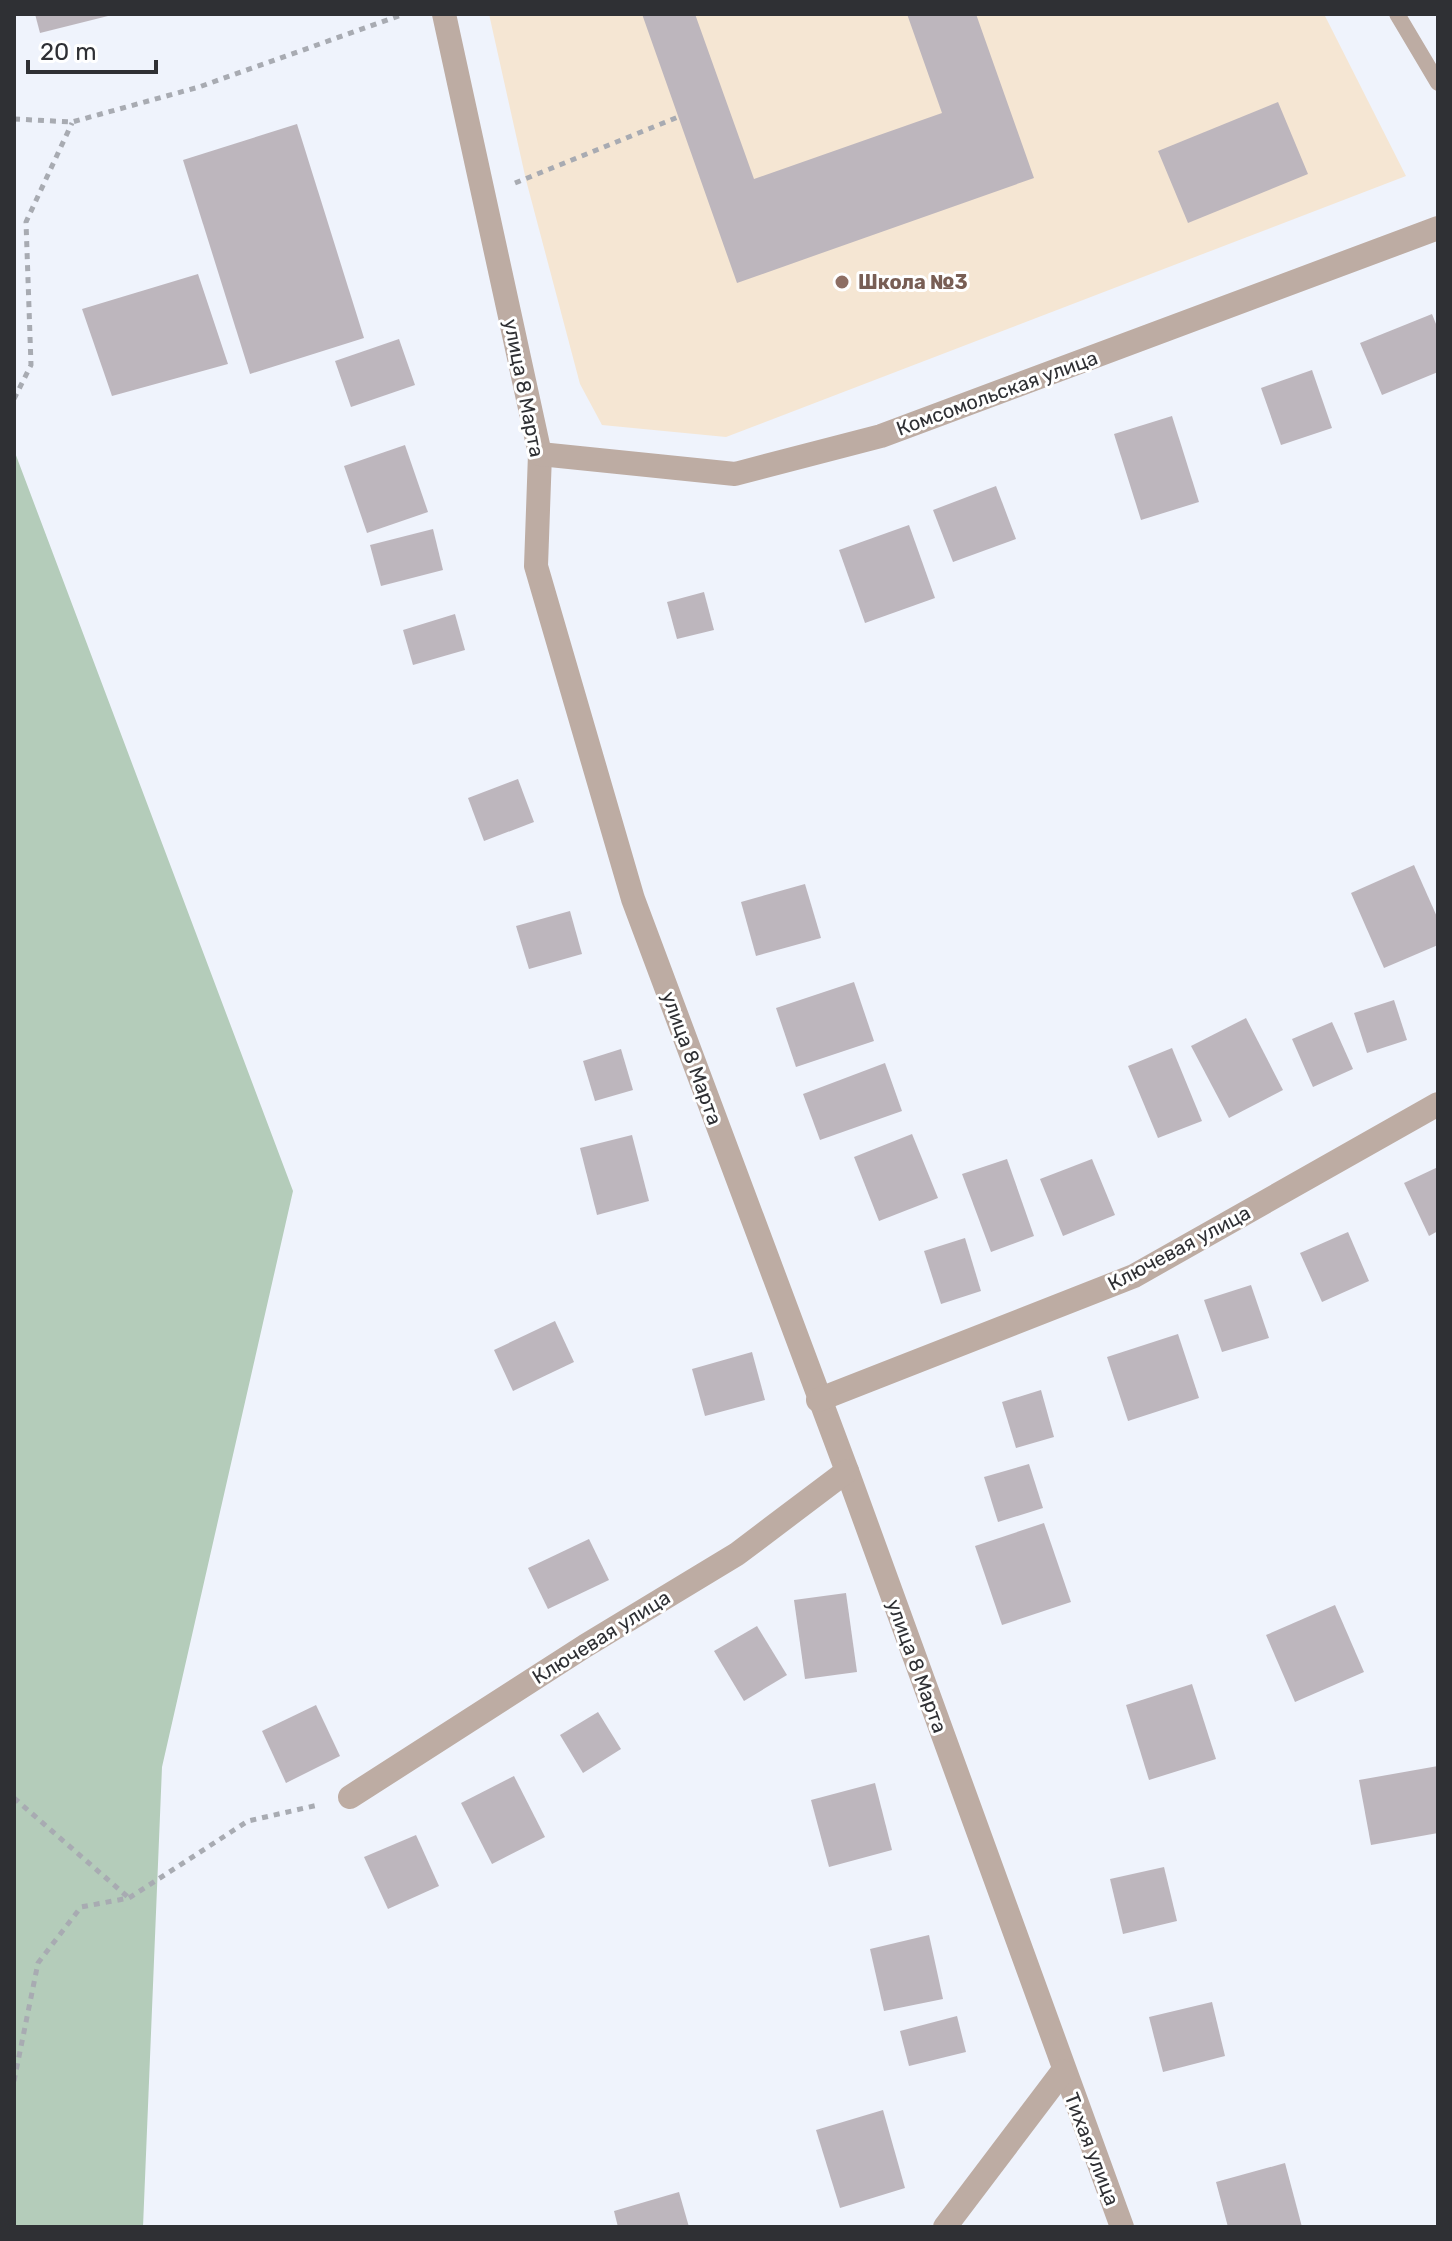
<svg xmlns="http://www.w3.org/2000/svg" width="1452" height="2241" viewBox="0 0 1452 2241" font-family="Rubik,sans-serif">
	<rect width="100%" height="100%" fill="#eff3fc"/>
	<polygon fill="#f5e6d3" points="489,14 1324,14 1406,176 726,437 602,425 580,384 526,180"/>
	<polygon fill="#b4ccba" points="14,450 293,1191 162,1767 143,2227 14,2227"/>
	<g fill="#bdb6bd">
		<polygon points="35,14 112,14 112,15 40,33"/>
		<polygon points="642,14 695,14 754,179 942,113 907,14 976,14 1034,178 737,283"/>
		<polygon points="1278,102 1308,174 1188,223 1158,151"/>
		<polygon points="297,124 364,338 250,374 183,160"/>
		<polygon points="198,274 228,364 112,396 82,309"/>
		<polygon points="1432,314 1438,329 1438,372 1382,395 1360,343"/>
		<polygon points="399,339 415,385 351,407 335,361"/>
		<polygon points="1312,370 1332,428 1281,445 1261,388"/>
		<polygon points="1172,416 1199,502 1141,520 1114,434"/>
		<polygon points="405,445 428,512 367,533 344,466"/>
		<polygon points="996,486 1016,539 953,562 933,510"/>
		<polygon points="909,525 935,598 865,623 839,550"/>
		<polygon points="433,529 443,570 381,586 370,545"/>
		<polygon points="704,592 714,630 677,639 667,602"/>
		<polygon points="455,614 465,650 413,665 403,630"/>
		<polygon points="518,779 534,822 484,841 468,798"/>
		<polygon points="1414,865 1438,919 1438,945 1384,968 1351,893"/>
		<polygon points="805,884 821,938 756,956 741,902"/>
		<polygon points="570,911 582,954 529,969 516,926"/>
		<polygon points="854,982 874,1041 796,1067 776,1008"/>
		<polygon points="1394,1000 1407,1040 1367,1053 1354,1013"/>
		<polygon points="1246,1018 1283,1090 1229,1118 1191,1046"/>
		<polygon points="1332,1022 1353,1069 1313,1087 1292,1039"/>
		<polygon points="1172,1048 1202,1121 1158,1138 1128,1066"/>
		<polygon points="621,1049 633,1090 595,1101 583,1061"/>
		<polygon points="885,1063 902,1111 820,1140 803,1094"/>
		<polygon points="912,1134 938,1198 879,1221 854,1157"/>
		<polygon points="632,1135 649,1201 597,1215 580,1148"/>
		<polygon points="1007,1159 1034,1236 991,1252 962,1174"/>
		<polygon points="1092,1159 1115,1215 1063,1236 1040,1179"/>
		<polygon points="1438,1167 1438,1231 1429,1236 1404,1183"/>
		<polygon points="1348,1232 1369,1281 1322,1302 1300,1253"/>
		<polygon points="965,1238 981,1291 941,1304 924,1251"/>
		<polygon points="1251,1285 1269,1338 1222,1352 1204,1300"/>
		<polygon points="555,1321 574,1362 513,1391 494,1350"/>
		<polygon points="1178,1334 1199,1398 1128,1421 1107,1357"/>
		<polygon points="752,1352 765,1400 705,1416 692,1369"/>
		<polygon points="1041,1390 1054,1437 1016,1448 1002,1402"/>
		<polygon points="1029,1464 1043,1508 998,1522 984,1477"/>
		<polygon points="1044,1523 1071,1602 1002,1625 975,1546"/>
		<polygon points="589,1539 609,1580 548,1609 528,1568"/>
		<polygon points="846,1593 857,1672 805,1679 794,1600"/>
		<polygon points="1335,1605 1364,1672 1295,1702 1266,1635"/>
		<polygon points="757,1626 787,1675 744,1701 714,1651"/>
		<polygon points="1192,1684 1216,1759 1149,1780 1126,1705"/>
		<polygon points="316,1705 340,1756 286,1783 262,1731"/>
		<polygon points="598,1712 621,1749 583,1773 560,1735"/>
		<polygon points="1438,1766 1438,1833 1371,1845 1359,1780"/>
		<polygon points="514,1776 545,1837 492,1864 461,1803"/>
		<polygon points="875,1783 892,1850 829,1867 811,1800"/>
		<polygon points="416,1835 439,1886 388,1909 364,1857"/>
		<polygon points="1164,1867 1177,1921 1123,1934 1110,1879"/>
		<polygon points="929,1935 943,1999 884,2011 870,1949"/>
		<polygon points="1212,2002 1225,2056 1163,2072 1149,2017"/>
		<polygon points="957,2016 966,2052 909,2066 900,2031"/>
		<polygon points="883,2110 905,2188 840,2208 816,2130"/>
		<polygon points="1285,2163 1302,2227 1228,2227 1216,2182"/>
		<polygon points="679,2192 689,2227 618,2227 614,2211"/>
	</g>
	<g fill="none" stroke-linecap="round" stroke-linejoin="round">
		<g stroke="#a8abb2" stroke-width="5" stroke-dasharray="6 6" stroke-linecap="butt">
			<polyline points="14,119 72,122 199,87 404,14"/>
			<polyline points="515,183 678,117"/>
			<polyline points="14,399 31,365 26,222 72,123"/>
			<polyline points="14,1798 129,1898"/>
			<polyline points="14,2081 38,1963 81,1907 129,1898 248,1821 318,1805"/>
		</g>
		<polyline stroke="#bdaca3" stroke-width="16" points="1397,14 1438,83"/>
		<g stroke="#bdaca3" stroke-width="24">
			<polyline points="444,14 540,454 536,566 633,899 847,1471 1122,2227"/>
			<polyline points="540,454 735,474 881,436 1438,228"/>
			<polyline points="818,1400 1134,1276 1438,1104"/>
			<polyline points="350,1797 585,1646 737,1554 847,1471"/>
			<polyline points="945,2227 1063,2071"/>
		</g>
	</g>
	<circle fill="#8d6e63" stroke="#fff" stroke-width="3" cx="842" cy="282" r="8"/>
	<g text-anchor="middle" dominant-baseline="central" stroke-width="6" stroke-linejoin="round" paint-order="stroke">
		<g font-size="20" font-weight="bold" fill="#785e54" stroke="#fff" text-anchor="start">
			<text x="858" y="282">Школа №3</text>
		</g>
		<g font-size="20" fill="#2f3034" stroke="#fff">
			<text transform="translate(524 388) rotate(79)">улица 8 Марта</text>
			<text transform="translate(997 393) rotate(-20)">Комсомольская улица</text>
			<text transform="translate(692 1058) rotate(70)">улица 8 Марта</text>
			<text transform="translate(1179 1248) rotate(-28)">Ключевая улица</text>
			<text transform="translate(601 1637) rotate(-32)">Ключевая улица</text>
			<text transform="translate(917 1666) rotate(70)">улица 8 Марта</text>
			<text transform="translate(1092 2149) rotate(69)">Тихая улица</text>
		</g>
	</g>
	<rect width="1452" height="2241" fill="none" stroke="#2f3034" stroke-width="32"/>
	<path d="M28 60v12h128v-12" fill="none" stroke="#2f3034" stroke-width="4"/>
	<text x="40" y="60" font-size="24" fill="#2f3034" stroke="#ffffff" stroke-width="6" paint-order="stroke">20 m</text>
</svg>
